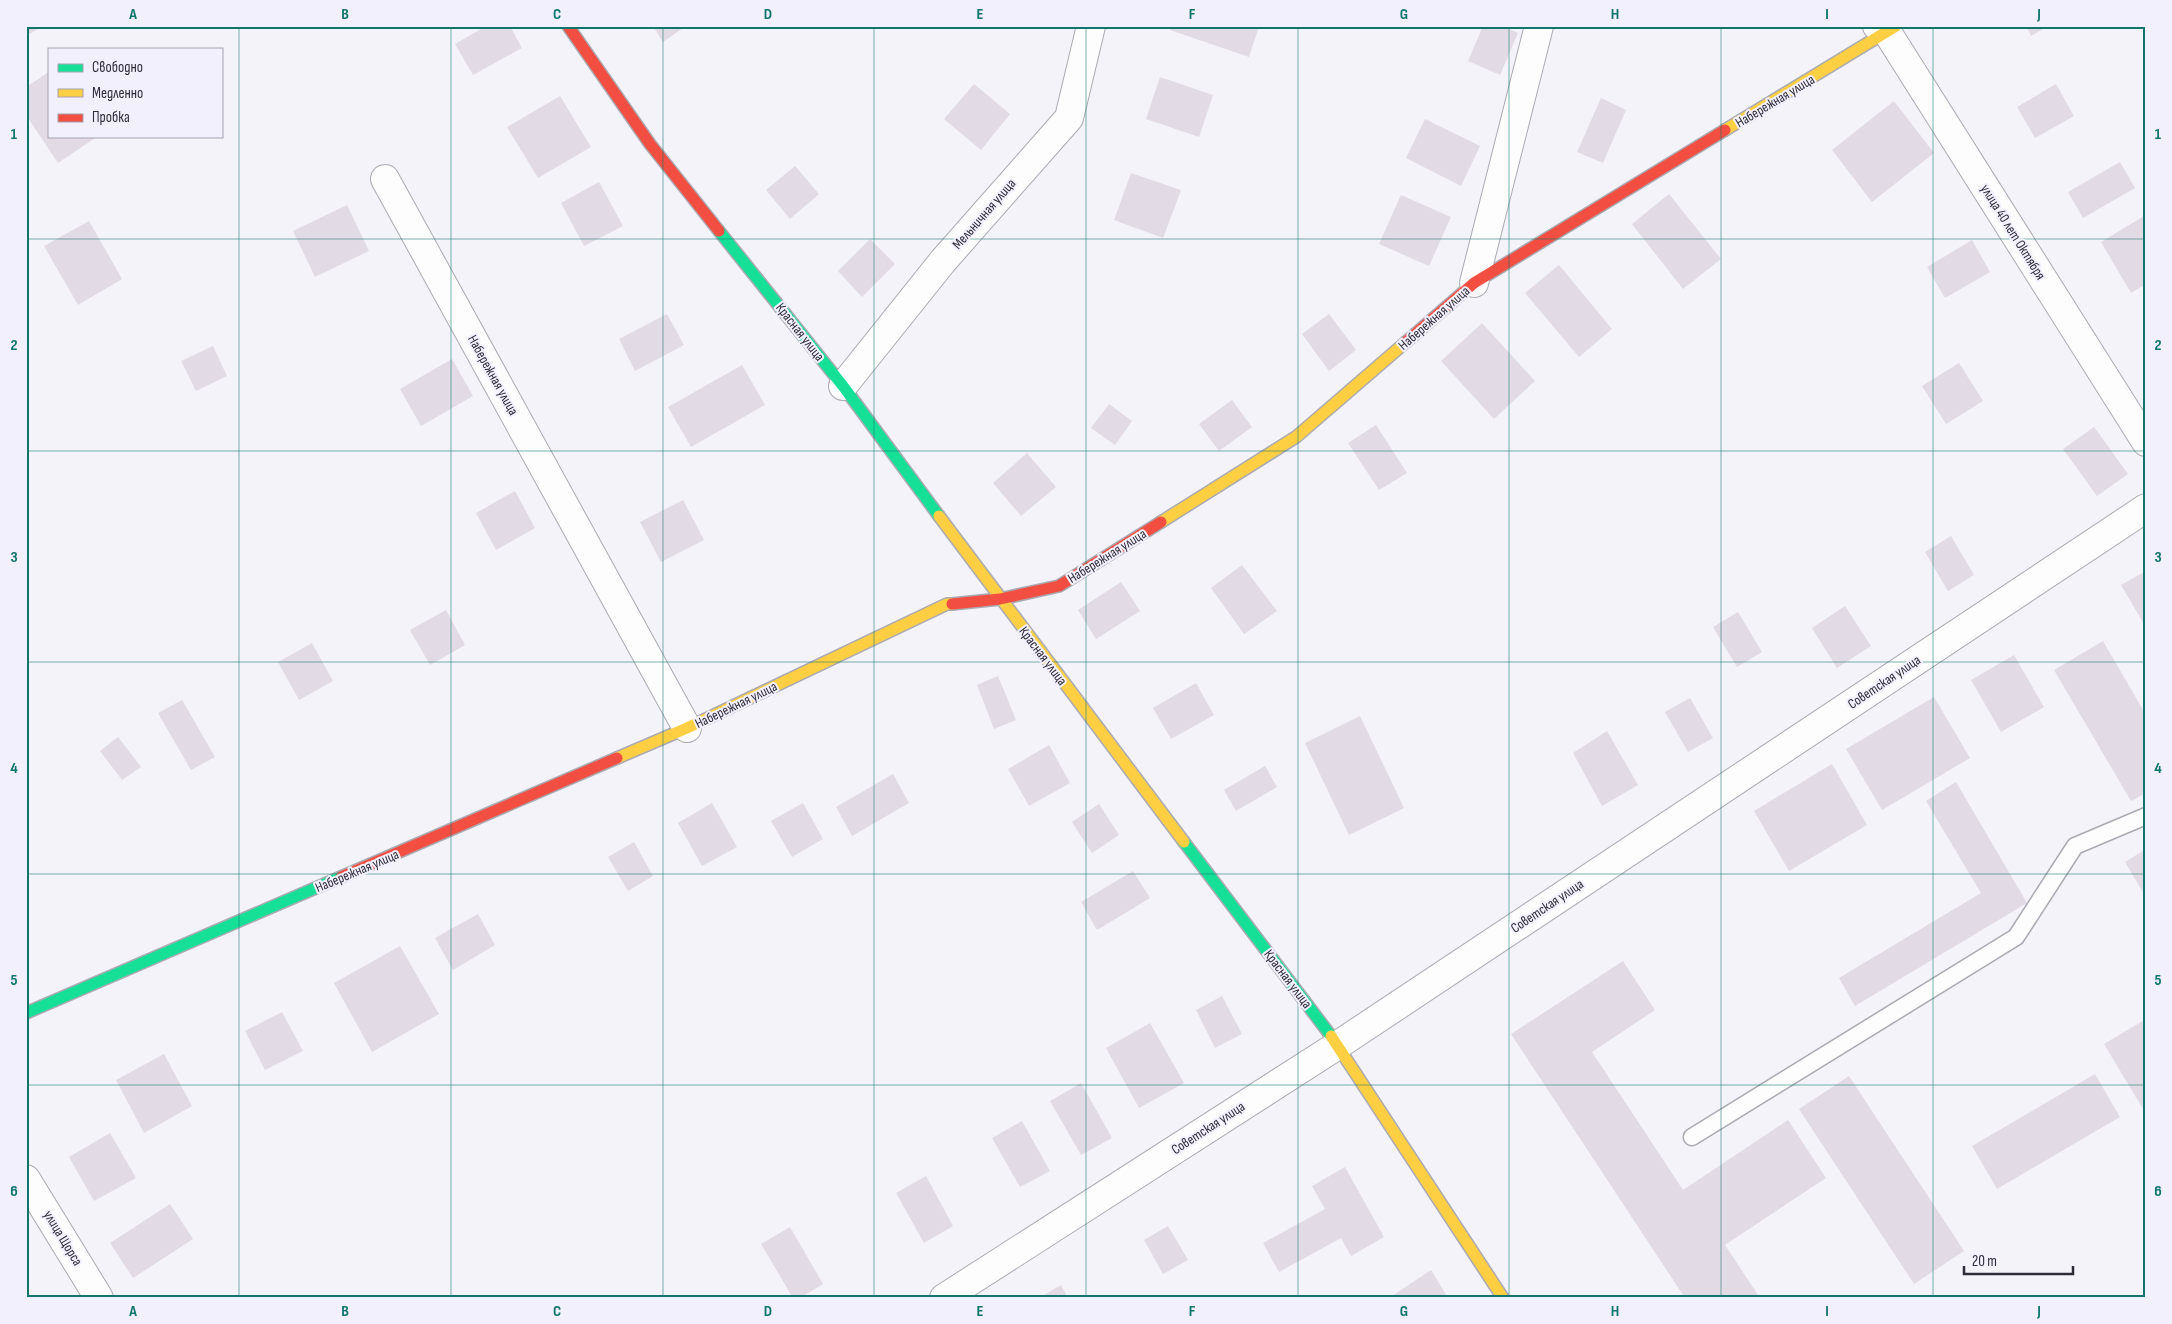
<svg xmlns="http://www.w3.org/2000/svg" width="2172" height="1324" viewBox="0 0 2172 1324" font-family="'Sofia Sans Condensed',sans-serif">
	<rect width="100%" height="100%" fill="#f4f3fa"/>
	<g fill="#e2dae4">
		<polygon points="26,26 43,26 26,36"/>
		<polygon points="486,26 510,26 522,48 473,75 455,44"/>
		<polygon points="653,26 686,26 663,42"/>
		<polygon points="1171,26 1259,26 1249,57 1170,30"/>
		<polygon points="1483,26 1502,26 1518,33 1500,75 1468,61"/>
		<polygon points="2026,26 2048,26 2031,36"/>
		<polygon points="49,72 49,136 98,136 58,163 26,115 26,87"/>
		<polygon points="1160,77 1213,95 1199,137 1146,119"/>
		<polygon points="974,84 1010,114 981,150 944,119"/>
		<polygon points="2056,84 2074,116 2035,138 2017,107"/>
		<polygon points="560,96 591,147 538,178 507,127"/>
		<polygon points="1601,98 1626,110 1603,163 1577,152"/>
		<polygon points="1894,101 1934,153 1872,202 1832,150"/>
		<polygon points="1425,119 1480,146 1461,186 1406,158"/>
		<polygon points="2120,162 2135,188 2083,218 2068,192"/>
		<polygon points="795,166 819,194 790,219 766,190"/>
		<polygon points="1131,173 1181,190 1163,238 1114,220"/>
		<polygon points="599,182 623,226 584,246 561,203"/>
		<polygon points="1669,194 1721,259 1683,289 1632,224"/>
		<polygon points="1401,195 1451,217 1429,266 1379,244"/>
		<polygon points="347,205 369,251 315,277 293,231"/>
		<polygon points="2144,216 2146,219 2146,284 2131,293 2101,242"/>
		<polygon points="89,221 122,279 78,305 44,246"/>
		<polygon points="870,239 895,264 862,297 838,271"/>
		<polygon points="1972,240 1990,272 1945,298 1927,267"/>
		<polygon points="1559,265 1612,329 1579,357 1525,293"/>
		<polygon points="667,314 684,345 635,371 619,339"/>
		<polygon points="1329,314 1356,350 1329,371 1302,334"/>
		<polygon points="1482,323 1535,381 1494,419 1441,361"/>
		<polygon points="213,346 227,376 196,391 181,361"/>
		<polygon points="452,359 473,396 421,426 400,389"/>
		<polygon points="1959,363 1983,401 1946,424 1922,386"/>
		<polygon points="742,365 765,405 691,447 668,407"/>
		<polygon points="1232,400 1252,427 1219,451 1199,424"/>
		<polygon points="1109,404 1132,421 1115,445 1091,428"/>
		<polygon points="1376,425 1407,473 1379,490 1348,443"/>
		<polygon points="2094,427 2128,474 2097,496 2063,449"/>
		<polygon points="1027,453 1056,487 1021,516 993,483"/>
		<polygon points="515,491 535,528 496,550 476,513"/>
		<polygon points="683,500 704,540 661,562 640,522"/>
		<polygon points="1951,536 1974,575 1948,591 1925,552"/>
		<polygon points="1242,565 1277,611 1244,634 1211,588"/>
		<polygon points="2146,571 2146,623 2144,624 2121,585"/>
		<polygon points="1121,582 1140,611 1096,639 1078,610"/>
		<polygon points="1845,606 1871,646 1837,668 1812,628"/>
		<polygon points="446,610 465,645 430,665 410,630"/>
		<polygon points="1738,612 1762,652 1737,667 1713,627"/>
		<polygon points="2103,641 2146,715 2146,793 2131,801 2054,670"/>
		<polygon points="312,643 333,681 299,700 278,662"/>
		<polygon points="2014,655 2044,707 2001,732 1971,680"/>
		<polygon points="998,676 1016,720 994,729 977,685"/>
		<polygon points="1196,683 1214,715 1171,739 1153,708"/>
		<polygon points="1934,697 1970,758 1882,810 1846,749"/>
		<polygon points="1690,698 1713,738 1688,752 1665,712"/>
		<polygon points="182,700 215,757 191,770 158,713"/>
		<polygon points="1360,716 1404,808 1349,835 1305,743"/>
		<polygon points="1607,731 1638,785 1602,806 1573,753"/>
		<polygon points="118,737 141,767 122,780 100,751"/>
		<polygon points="1049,745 1070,783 1029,806 1008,769"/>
		<polygon points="1832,764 1867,825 1789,871 1754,811"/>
		<polygon points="1265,766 1277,787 1236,811 1224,790"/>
		<polygon points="893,774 909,803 852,836 836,807"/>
		<polygon points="1956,782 2027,903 1855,1006 1839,978 1981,893 1926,801"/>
		<polygon points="712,803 737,847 702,866 678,823"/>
		<polygon points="803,803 823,839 792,857 771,821"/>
		<polygon points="1099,804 1119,835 1092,853 1072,822"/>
		<polygon points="634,842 653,876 628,891 608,857"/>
		<polygon points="2146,849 2146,893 2144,894 2125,862"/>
		<polygon points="1133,871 1150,898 1097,930 1081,902"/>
		<polygon points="478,914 495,945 453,970 435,938"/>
		<polygon points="400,946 439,1014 372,1052 334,983"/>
		<polygon points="1623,961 1655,1010 1592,1052 1683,1190 1788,1120 1826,1178 1725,1245 1760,1298 1685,1298 1511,1034"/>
		<polygon points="1222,996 1242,1034 1215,1048 1196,1010"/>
		<polygon points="282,1012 303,1051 265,1070 245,1031"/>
		<polygon points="2146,1019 2146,1114 2104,1044"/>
		<polygon points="1150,1023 1184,1083 1139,1108 1106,1048"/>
		<polygon points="164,1054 192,1106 144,1133 116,1080"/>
		<polygon points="2095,1074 2120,1117 1997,1189 1972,1146"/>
		<polygon points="1849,1076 1964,1251 1914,1284 1799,1109"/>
		<polygon points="1081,1083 1112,1138 1081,1155 1050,1101"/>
		<polygon points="1022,1121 1050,1171 1020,1187 992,1138"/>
		<polygon points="110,1133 136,1178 94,1201 69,1157"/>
		<polygon points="1345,1167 1384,1237 1351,1256 1341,1238 1279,1272 1263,1243 1325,1209 1312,1186"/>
		<polygon points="926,1176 953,1226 924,1243 896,1193"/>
		<polygon points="170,1204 193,1239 133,1278 110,1243"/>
		<polygon points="1168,1226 1188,1260 1163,1274 1144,1240"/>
		<polygon points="790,1227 823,1284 800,1298 793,1298 761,1244"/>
		<polygon points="1431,1270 1448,1298 1389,1298"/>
		<polygon points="1061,1285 1068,1298 1039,1298"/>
	</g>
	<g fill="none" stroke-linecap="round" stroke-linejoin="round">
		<g stroke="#abaab2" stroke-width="19">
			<polyline id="lane" points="1692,1137 2016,937 2075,846 2146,816"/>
		</g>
		<g stroke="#abaab2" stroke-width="30">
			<g id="street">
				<polyline points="1877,26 1887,32 2146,442"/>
				<polyline points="385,179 687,728"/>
				<polyline points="1474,283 1539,26"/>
				<polyline points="843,386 943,261 1069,118 1091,26"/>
				<polyline points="26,1179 99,1298"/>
				<polyline points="944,1298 1338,1045 2146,508"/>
			</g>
		</g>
		<g stroke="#abaab2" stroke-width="14">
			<g id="fast">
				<polyline points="719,231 843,386 939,516"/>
				<polyline points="1184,842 1331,1036"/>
				<polyline points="26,1013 341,877"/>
			</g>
		</g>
		<g stroke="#abaab2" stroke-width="14">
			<g id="slow">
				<polyline points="1725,130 1896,26"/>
				<polyline points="939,516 1184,842"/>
				<polyline points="1161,522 1296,437 1406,342"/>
				<polyline points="617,758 687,728 947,604 952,604"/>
				<polyline points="1331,1036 1503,1298"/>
			</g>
		</g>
		<g stroke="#abaab2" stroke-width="14">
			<g id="jam">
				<polyline points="568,26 650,144 719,231"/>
				<polyline points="1406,342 1474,283 1725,130"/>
				<polyline points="952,604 1000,599 1059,586 1161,522"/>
				<polyline points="341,877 617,758"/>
			</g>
		</g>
		<use href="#lane" stroke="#fdfdfe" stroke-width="16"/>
		<use href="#street" stroke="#fdfdfe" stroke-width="28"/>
		<use href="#fast" stroke="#16e098" stroke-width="11"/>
		<use href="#slow" stroke="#ffcf43" stroke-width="11"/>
		<use href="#jam" stroke="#f24e42" stroke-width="11"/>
	</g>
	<path fill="none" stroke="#0f766e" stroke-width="1" stroke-opacity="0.55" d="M 239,26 L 239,1298M 451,26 L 451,1298M 663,26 L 663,1298M 874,26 L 874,1298M 1086,26 L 1086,1298M 1298,26 L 1298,1298M 1509,26 L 1509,1298M 1721,26 L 1721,1298M 1933,26 L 1933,1298M 26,239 L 2146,239M 26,451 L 2146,451M 26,662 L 2146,662M 26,874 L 2146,874M 26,1085 L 2146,1085"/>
	<g text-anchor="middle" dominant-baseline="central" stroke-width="4" stroke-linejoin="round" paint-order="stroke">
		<g font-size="14" fill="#2f2c38" stroke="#f3f0fd">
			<text transform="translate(1775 101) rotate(-31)">Набережная улица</text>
			<text transform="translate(984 214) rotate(-49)">Мельничная улица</text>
			<text transform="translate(2013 232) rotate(58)">улица 40 лет Октября</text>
			<text transform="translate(1434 318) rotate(-41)">Набережная улица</text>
			<text transform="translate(800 332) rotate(52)">Красная улица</text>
			<text transform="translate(493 375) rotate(61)">Набережная улица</text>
			<text transform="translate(1107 556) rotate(-32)">Набережная улица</text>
			<text transform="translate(1043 656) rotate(53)">Красная улица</text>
			<text transform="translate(1884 682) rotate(-34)">Советская улица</text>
			<text transform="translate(736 705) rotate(-26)">Набережная улица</text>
			<text transform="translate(357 871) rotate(-23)">Набережная улица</text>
			<text transform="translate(1547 906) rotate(-34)">Советская улица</text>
			<text transform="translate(1288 979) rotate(53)">Красная улица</text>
			<text transform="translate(1208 1128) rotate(-33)">Советская улица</text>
			<text transform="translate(63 1238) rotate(59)">улица Щорса</text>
		</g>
	</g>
	<rect width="2172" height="1324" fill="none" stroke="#f3f0fd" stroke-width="55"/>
	<rect x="48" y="48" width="175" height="90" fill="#f3f0fd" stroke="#a5a2ae"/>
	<rect x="58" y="64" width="25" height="8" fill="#16e098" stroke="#a5a2ae"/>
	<text x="92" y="72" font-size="15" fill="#2f2c38">Свободно</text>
	<rect x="58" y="89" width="25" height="8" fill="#ffcf43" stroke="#a5a2ae"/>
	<text x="92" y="98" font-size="15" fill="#2f2c38">Медленно</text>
	<rect x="58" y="114" width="25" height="8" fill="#f24e42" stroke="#a5a2ae"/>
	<text x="92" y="122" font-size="15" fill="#2f2c38">Пробка</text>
	<path d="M1964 1266v8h109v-8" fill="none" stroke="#2f2c38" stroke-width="2.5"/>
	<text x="1972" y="1266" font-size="15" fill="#2f2c38" stroke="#f3f0fd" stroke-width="4" paint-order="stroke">20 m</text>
	<rect x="28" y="28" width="2116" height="1268" fill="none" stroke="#0f766e" stroke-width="2"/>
	<g font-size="16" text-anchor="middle" font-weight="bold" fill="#0f766e">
		<text x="133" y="19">A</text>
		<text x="345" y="19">B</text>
		<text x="557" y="19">C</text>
		<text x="768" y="19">D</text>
		<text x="980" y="19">E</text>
		<text x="1192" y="19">F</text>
		<text x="1404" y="19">G</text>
		<text x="1615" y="19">H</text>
		<text x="1827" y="19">I</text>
		<text x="2039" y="19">J</text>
		<text x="14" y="139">1</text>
		<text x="2158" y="139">1</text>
		<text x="14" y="350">2</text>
		<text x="2158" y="350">2</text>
		<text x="14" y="562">3</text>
		<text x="2158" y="562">3</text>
		<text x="14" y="773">4</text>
		<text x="2158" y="773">4</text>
		<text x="14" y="985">5</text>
		<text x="2158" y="985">5</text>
		<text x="14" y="1196">6</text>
		<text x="2158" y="1196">6</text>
		<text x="133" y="1316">A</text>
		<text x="345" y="1316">B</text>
		<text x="557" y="1316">C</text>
		<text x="768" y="1316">D</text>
		<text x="980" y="1316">E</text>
		<text x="1192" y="1316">F</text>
		<text x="1404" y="1316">G</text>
		<text x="1615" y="1316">H</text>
		<text x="1827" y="1316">I</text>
		<text x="2039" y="1316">J</text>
	</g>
</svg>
